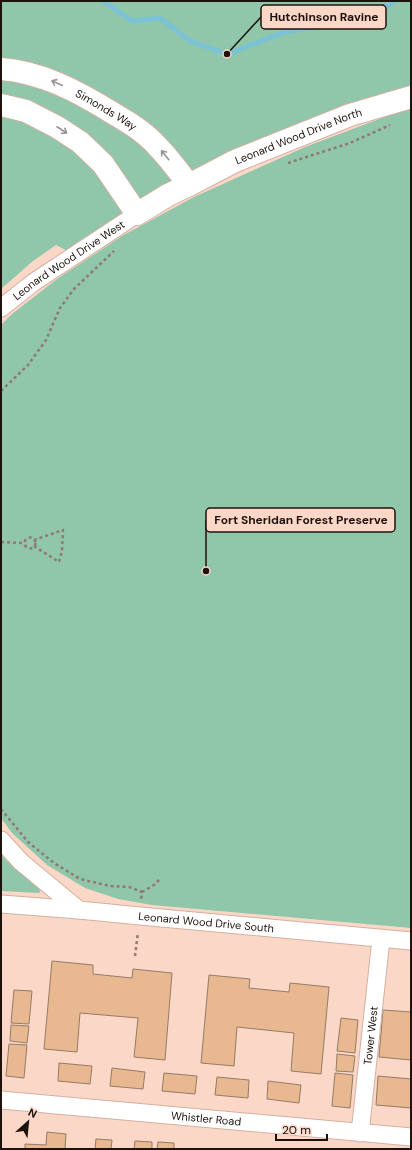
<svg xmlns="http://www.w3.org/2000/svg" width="412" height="1150" viewBox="0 0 412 1150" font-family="'DM Sans',sans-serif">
	<rect width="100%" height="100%" fill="#fbd7c8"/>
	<g fill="#90c6aa">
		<polygon points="1,1 411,1 411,97 235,161 75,255 56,245 33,261 1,289"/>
		<polygon points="411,107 411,928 152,905 118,899 85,888 47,865 12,833 1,818 1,325 12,314 57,279 122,236 194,197 305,147"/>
		<polygon points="1,854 7,861 39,887 40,891 39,893 1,891"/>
	</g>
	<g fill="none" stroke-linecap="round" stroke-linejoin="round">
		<polyline stroke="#7bc2d6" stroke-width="5" points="103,1 132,21 160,18 190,41 227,54 285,32 314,27 353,10 388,6 395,1"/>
	</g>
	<g fill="#e8b890" stroke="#957b66">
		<polygon points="52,961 93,965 93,974 132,978 133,969 172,973 165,1060 134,1057 138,1018 80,1013 77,1052 44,1049"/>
		<polygon points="209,975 250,979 249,988 289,992 290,983 329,987 321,1074 291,1071 294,1033 237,1027 234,1066 201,1063"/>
		<polygon points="14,990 32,991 29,1024 11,1023"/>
		<polygon points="383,1010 411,1012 411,1060 379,1057"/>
		<polygon points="341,1018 358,1020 355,1053 337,1051"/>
		<polygon points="11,1025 29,1026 27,1043 10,1041"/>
		<polygon points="9,1044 27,1045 24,1078 6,1076"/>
		<polygon points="337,1054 355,1056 353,1072 336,1071"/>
		<polygon points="59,1063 92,1066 90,1084 58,1081"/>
		<polygon points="112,1068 145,1072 143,1089 110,1086"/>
		<polygon points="164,1073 197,1076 195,1094 162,1091"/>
		<polygon points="335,1073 353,1075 350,1108 332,1106"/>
		<polygon points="378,1076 411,1079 411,1108 376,1105"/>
		<polygon points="217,1077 249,1080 248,1098 215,1095"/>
		<polygon points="268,1081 301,1085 299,1103 267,1099"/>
		<polygon points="47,1132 66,1134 65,1149 25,1149 25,1144 46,1145"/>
		<polygon points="96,1139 112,1140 111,1149 95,1149"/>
		<polygon points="135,1141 152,1142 152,1149 134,1149"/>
		<polygon points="158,1142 174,1143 174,1149 157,1149"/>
	</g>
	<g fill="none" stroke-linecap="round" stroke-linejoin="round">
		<g stroke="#d3b0a2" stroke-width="19">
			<g id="minor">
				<path id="s1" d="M 1,308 L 34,282 L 137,214"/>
				<polyline points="1,840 21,862 79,910"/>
				<path id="s2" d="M 1,904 L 79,910 L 140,916 L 411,941"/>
				<path id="s3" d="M 1,1100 L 411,1137"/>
				<path id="s4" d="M 360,1133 L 381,939"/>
			</g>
		</g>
		<g stroke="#d3b0a2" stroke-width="24">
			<g id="tertiary">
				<path id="s5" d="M 1,69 C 41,72 77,91 111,112 C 128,122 145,132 158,147 C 169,158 179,172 189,185"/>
				<path id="s6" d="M 1,105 L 26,111 L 57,127 L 80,142 L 103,164 L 137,214 L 168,195 L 189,185 L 235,161 L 350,115 L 411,97"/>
			</g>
		</g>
		<g stroke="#91796f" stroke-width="2.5" stroke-dasharray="3 3" stroke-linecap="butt">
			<polyline points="288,163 350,143 390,125"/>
			<polyline points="1,391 28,365 46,340 60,308 74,289 114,251"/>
			<circle cx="30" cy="543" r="5.5"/>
			<polyline points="1,542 24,543"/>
			<polyline points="34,546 59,562 62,551 63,530 34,540"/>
			<polyline points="1,809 28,842 54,863 80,879 110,886 129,887 142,892 141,900"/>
			<polyline points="142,892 154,885 161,878"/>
			<polyline points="135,956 138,932"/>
		</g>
		<use href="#minor" stroke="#fff" stroke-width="17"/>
		<use href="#tertiary" stroke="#fff" stroke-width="22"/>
	</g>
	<defs><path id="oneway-shaft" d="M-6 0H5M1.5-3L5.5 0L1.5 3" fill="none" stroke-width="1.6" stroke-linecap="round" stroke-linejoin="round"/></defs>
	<g stroke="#9a9492">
		<use href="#oneway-shaft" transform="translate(57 83) rotate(-156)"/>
		<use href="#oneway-shaft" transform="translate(62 130) rotate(33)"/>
		<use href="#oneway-shaft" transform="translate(165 155) rotate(-129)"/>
	</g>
	<g text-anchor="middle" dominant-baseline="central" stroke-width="3.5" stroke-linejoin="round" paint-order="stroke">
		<g font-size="11" fill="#1e120d" stroke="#fbd7c8">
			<text stroke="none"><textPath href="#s5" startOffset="114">Simonds Way</textPath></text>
			<text stroke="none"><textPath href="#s6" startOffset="360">Leonard Wood Drive North</textPath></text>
			<text stroke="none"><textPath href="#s1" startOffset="83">Leonard Wood Drive West</textPath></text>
			<text stroke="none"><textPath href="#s2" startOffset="206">Leonard Wood Drive South</textPath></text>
			<text stroke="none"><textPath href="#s4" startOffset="98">Tower West</textPath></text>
			<text stroke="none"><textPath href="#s3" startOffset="206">Whistler Road</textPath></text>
		</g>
	</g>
	<path fill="none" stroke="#1e120d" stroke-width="1.5" d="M227 54L261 17M206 571L206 520"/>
	<g fill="#1e120d" stroke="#fbd7c8" stroke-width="1.5">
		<circle cx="227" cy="54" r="4"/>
		<circle cx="206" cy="571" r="4"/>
	</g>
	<g fill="#fbd7c8" stroke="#1e120d" stroke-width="1.5">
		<rect x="261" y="5" width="125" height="24" rx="4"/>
		<rect x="206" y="508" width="189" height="24" rx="4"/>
	</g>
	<g font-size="12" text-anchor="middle" font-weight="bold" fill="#1e120d">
		<text x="324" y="21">Hutchinson Ravine</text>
		<text x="301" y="524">Fort Sheridan Forest Preserve</text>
	</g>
	<rect width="412" height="1150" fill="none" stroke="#1e120d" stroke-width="4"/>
	<g transform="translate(28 1122) rotate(27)" stroke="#fbd7c8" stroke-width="3" paint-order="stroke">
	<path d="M0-3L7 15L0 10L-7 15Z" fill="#1e120d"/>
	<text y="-6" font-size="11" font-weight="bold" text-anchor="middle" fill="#1e120d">N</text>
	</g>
	<path d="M276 1134v6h51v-6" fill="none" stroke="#1e120d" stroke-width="2"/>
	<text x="282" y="1134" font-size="12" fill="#1e120d" stroke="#fbd7c8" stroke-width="3" paint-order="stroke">20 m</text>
</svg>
